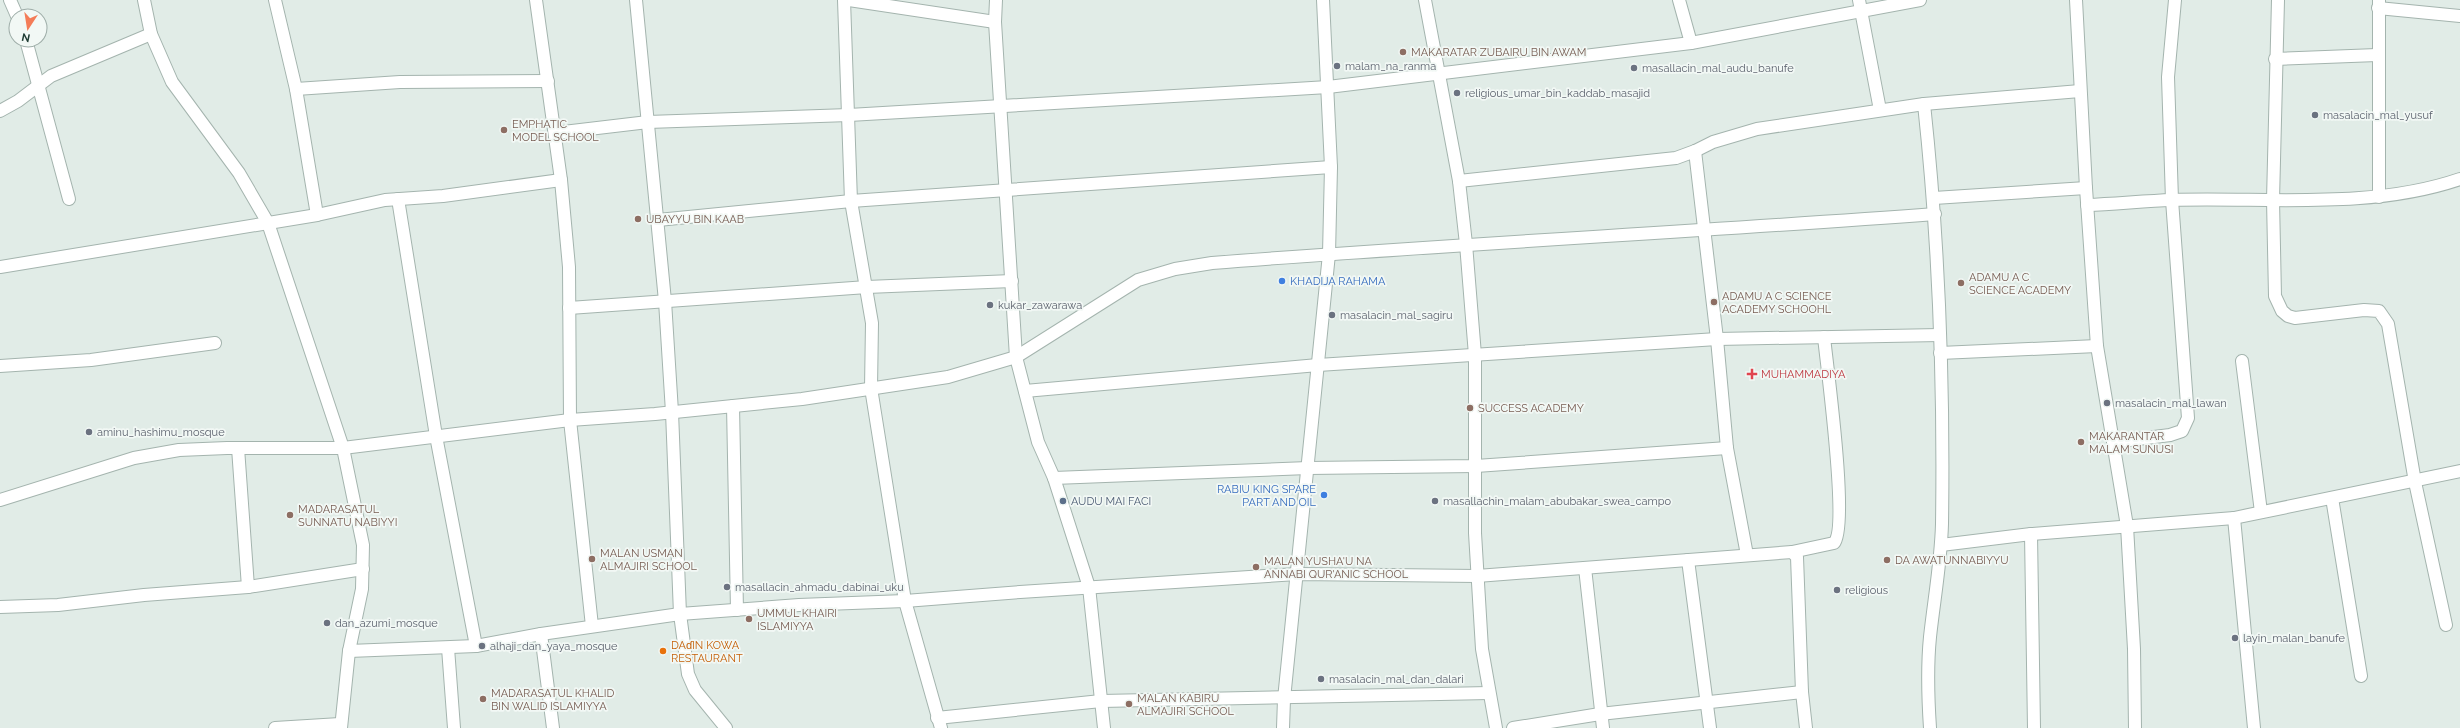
<svg xmlns="http://www.w3.org/2000/svg" width="2460" height="728" viewBox="0 0 2460 728" font-family="Raleway,sans-serif">
	<rect width="100%" height="100%" fill="#e1ece7"/>
	<g fill="none" stroke-linecap="round" stroke-linejoin="round">
		<g stroke="#a4b4ae" stroke-width="14">
			<g id="minor">
				<polyline points="10,0 17,16"/>
				<polyline points="144,0 151,34 172,82 239,173 268,223 343,448 363,545 362,589 349,651 476,646 541,634 553,728"/>
				<polyline points="275,0 296,89 317,215"/>
				<polyline points="536,0 561,180 569,267 570,420 592,626"/>
				<polyline points="636,0 665,301 672,412 680,614 688,674 695,690 726,728"/>
				<polyline points="844,0 851,201 872,323 871,388 905,601 941,728"/>
				<polyline points="849,0 995,22"/>
				<polyline points="996,0 995,22 1016,357 1038,442 1054,478 1089,587 1104,728"/>
				<polyline points="1425,0 1459,181 1466,244 1475,355 1475,533 1482,649 1496,728"/>
				<polyline points="1679,0 1691,43"/>
				<polyline points="1859,0 1880,110"/>
				<polyline points="2076,0 2086,188 2097,346 2127,526 2134,649 2135,728"/>
				<polyline points="2278,0 2273,200 2275,296 2282,311 2288,316 2295,318 2364,310 2379,311 2388,324 2415,482 2446,625"/>
				<polyline points="2379,0 2379,197"/>
				<polyline points="2378,8 2460,16"/>
				<polyline points="26,40 69,199"/>
				<polyline points="2275,59 2377,55"/>
				<polyline points="296,89 400,82 548,81"/>
				<path d="M 1924,104 C 1939,243 1944,384 1942,524 C 1941,562 1934,600 1930,637 C 1927,667 1928,698 1930,728"/>
				<polyline points="0,111 18,101 51,76 151,34"/>
				<polyline points="555,133 648,122 849,115 1328,87 1691,43 1920,0"/>
				<polyline points="1695,151 1717,339 1727,448 1747,555"/>
				<polyline points="1459,181 1676,158 1695,151 1713,142 1757,129 1924,104 2080,91"/>
				<polyline points="1934,198 2086,188"/>
				<polyline points="398,199 436,436 476,646"/>
				<path d="M 2087,205 C 2115,204 2144,201 2172,200 C 2266,197 2370,210 2460,179"/>
				<polyline points="658,220 851,201 1331,167"/>
				<polyline points="0,267 317,215 385,200 443,196 561,180"/>
				<polyline points="569,308 867,287 1012,281"/>
				<polyline points="1940,353 2097,346"/>
				<polyline points="2242,361 2261,512"/>
				<polyline points="0,366 91,360 215,343"/>
				<polyline points="1025,391 1318,365 1717,339 1940,335"/>
				<polyline points="733,406 737,610"/>
				<polyline points="2114,442 2170,435 2182,431 2188,418 2172,200 2168,77 2175,0"/>
				<polyline points="238,448 248,587"/>
				<polyline points="1054,478 1308,468 1476,466 1727,448"/>
				<polyline points="2332,498 2361,676"/>
				<path d="M 0,500 L 134,458 L 179,450 L 227,448 L 343,448 L 570,420 L 655,414 L 802,399 L 948,377 L 1016,357 L 1138,280 L 1175,269 L 1212,263 C 1453,244 1694,232 1935,214"/>
				<polyline points="2234,518 2254,728"/>
				<polyline points="2031,534 2034,728"/>
				<polyline points="1941,545 2031,534 2234,518 2460,471"/>
				<path d="M 1792,552 L 1834,543 C 1849,527 1827,367 1824,337"/>
				<polyline points="1688,560 1710,728"/>
				<polyline points="1585,568 1603,728"/>
				<polyline points="0,607 58,605 144,595 248,587 363,569"/>
				<polyline points="541,634 680,614 799,605 905,601 1020,592 1297,574 1477,576 1792,552 1797,557 1802,692 1806,728"/>
				<polyline points="448,648 454,728"/>
				<polyline points="937,718 1101,701 1489,693"/>
				<polyline points="275,728 340,724"/>
				<polyline points="341,728 349,651"/>
				<polyline points="1283,728 1284,699 1329,254 1331,167 1323,0"/>
				<polyline points="1513,728 1600,714 1802,692"/>
			</g>
		</g>
		<use href="#minor" stroke="#fff" stroke-width="12"/>
	</g>
	<g fill="#8d6e63" stroke="#f2f8f5" stroke-width="1.5">
		<circle cx="1403" cy="52" r="4"/>
		<circle cx="504" cy="130" r="4"/>
		<circle cx="638" cy="219" r="4"/>
		<circle cx="1961" cy="283" r="4"/>
		<circle cx="1714" cy="302" r="4"/>
		<circle cx="1470" cy="408" r="4"/>
		<circle cx="2081" cy="442" r="4"/>
		<circle cx="290" cy="515" r="4"/>
		<circle cx="592" cy="559" r="4"/>
		<circle cx="1887" cy="560" r="4"/>
		<circle cx="1256" cy="567" r="4"/>
		<circle cx="749" cy="619" r="4"/>
		<circle cx="483" cy="699" r="4"/>
		<circle cx="1129" cy="704" r="4"/>
	</g>
	<g fill="#6b7280" stroke="#f2f8f5" stroke-width="1.5">
		<circle cx="1337" cy="66" r="4"/>
		<circle cx="1634" cy="68" r="4"/>
		<circle cx="1457" cy="93" r="4"/>
		<circle cx="2315" cy="115" r="4"/>
		<circle cx="990" cy="305" r="4"/>
		<circle cx="1332" cy="315" r="4"/>
		<circle cx="2107" cy="403" r="4"/>
		<circle cx="89" cy="432" r="4"/>
		<circle cx="1435" cy="501" r="4"/>
		<circle cx="727" cy="587" r="4"/>
		<circle cx="1837" cy="590" r="4"/>
		<circle cx="327" cy="623" r="4"/>
		<circle cx="2235" cy="638" r="4"/>
		<circle cx="482" cy="646" r="4"/>
		<circle cx="1321" cy="679" r="4"/>
	</g>
	<g fill="#3f7fe0" stroke="#f2f8f5" stroke-width="1.5">
		<circle cx="1282" cy="281" r="4"/>
		<circle cx="1324" cy="495" r="4"/>
	</g>
	<path fill="#e0444e" stroke="#f2f8f5" stroke-width="1.5" d="M1750 368h4v4h4v4h-4v4h-4v-4h-4v-4h4z"/>
	<circle fill="#5c6f8a" stroke="#f2f8f5" stroke-width="1.5" cx="1063" cy="501" r="4"/>
	<circle fill="#e8710a" stroke="#f2f8f5" stroke-width="1.5" cx="663" cy="651" r="4"/>
	<g text-anchor="middle" dominant-baseline="central" stroke-width="3.5" stroke-linejoin="round" paint-order="stroke">
		<g font-size="11" fill="#785e54" stroke="#f2f8f5" text-anchor="start">
			<text x="1411" y="52">MAKARATAR ZUBAIRU BIN AWAM</text>
			<text x="512" y="124">EMPHATIC<tspan x="512" dy="13">MODEL SCHOOL</tspan></text>
			<text x="646" y="219">UBAYYU BIN KAAB</text>
			<text x="1969" y="277">ADAMU A C<tspan x="1969" dy="13">SCIENCE ACADEMY</tspan></text>
			<text x="1722" y="296">ADAMU A C SCIENCE<tspan x="1722" dy="13">ACADEMY SCHOOHL</tspan></text>
			<text x="1478" y="408">SUCCESS ACADEMY</text>
			<text x="2089" y="436">MAKARANTAR<tspan x="2089" dy="13">MALAM SUNUSI</tspan></text>
			<text x="298" y="509">MADARASATUL<tspan x="298" dy="13">SUNNATU NABIYYI</tspan></text>
			<text x="600" y="553">MALAN USMAN<tspan x="600" dy="13">ALMAJIRI SCHOOL</tspan></text>
			<text x="1895" y="560">DA AWATUNNABIYYU</text>
			<text x="1264" y="561">MALAN YUSHA'U NA<tspan x="1264" dy="13">ANNABI QUR'ANIC SCHOOL</tspan></text>
			<text x="757" y="613">UMMUL KHAIRI<tspan x="757" dy="13">ISLAMIYYA</tspan></text>
			<text x="491" y="693">MADARASATUL KHALID<tspan x="491" dy="13">BIN WALID ISLAMIYYA</tspan></text>
			<text x="1137" y="698">MALAN KABIRU<tspan x="1137" dy="13">ALMAJIRI SCHOOL</tspan></text>
		</g>
		<g font-size="11" fill="#5b616d" stroke="#f2f8f5" text-anchor="start">
			<text x="1345" y="66">malam_na_ranma</text>
			<text x="1642" y="68">masallacin_mal_audu_banufe</text>
			<text x="1465" y="93">religious_umar_bin_kaddab_masajid</text>
			<text x="2323" y="115">masalacin_mal_yusuf</text>
			<text x="998" y="305">kukar_zawarawa</text>
			<text x="1340" y="315">masalacin_mal_sagiru</text>
			<text x="2115" y="403">masalacin_mal_lawan</text>
			<text x="97" y="432">aminu_hashimu_mosque</text>
			<text x="1443" y="501">masallachin_malam_abubakar_swea_campo</text>
			<text x="735" y="587">masallacin_ahmadu_dabinai_uku</text>
			<text x="1845" y="590">religious</text>
			<text x="335" y="623">dan_azumi_mosque</text>
			<text x="2243" y="638">layin_malan_banufe</text>
			<text x="490" y="646">alhaji_dan_yaya_mosque</text>
			<text x="1329" y="679">masalacin_mal_dan_dalari</text>
		</g>
		<g font-size="11" fill="#366cbe" stroke="#f2f8f5" text-anchor="start">
			<text x="1290" y="281">KHADIJA RAHAMA</text>
			<text x="1316" y="489" text-anchor="end">RABIU KING SPARE<tspan x="1316" dy="13">PART AND OIL</tspan></text>
		</g>
		<g font-size="11" fill="#be3a42" stroke="#f2f8f5" text-anchor="start">
			<text x="1761" y="374">MUHAMMADIYA</text>
		</g>
		<g font-size="11" fill="#4e5e75" stroke="#f2f8f5" text-anchor="start">
			<text x="1071" y="501">AUDU MAI FACI</text>
		</g>
		<g font-size="11" fill="#c56008" stroke="#f2f8f5" text-anchor="start">
			<text x="671" y="645">DAɗIN KOWA<tspan x="671" dy="13">RESTAURANT</tspan></text>
		</g>
	</g>
	<g transform="translate(28 28) rotate(192)"><circle r="19" fill="#f2f8f5" stroke="#9eada8"/>
	<path d="M0-3L7 15L0 10L-7 15Z" fill="#f47c58"/>
	<text y="-6" font-size="11" font-weight="bold" text-anchor="middle" fill="#213d35">N</text>
	</g>
</svg>
